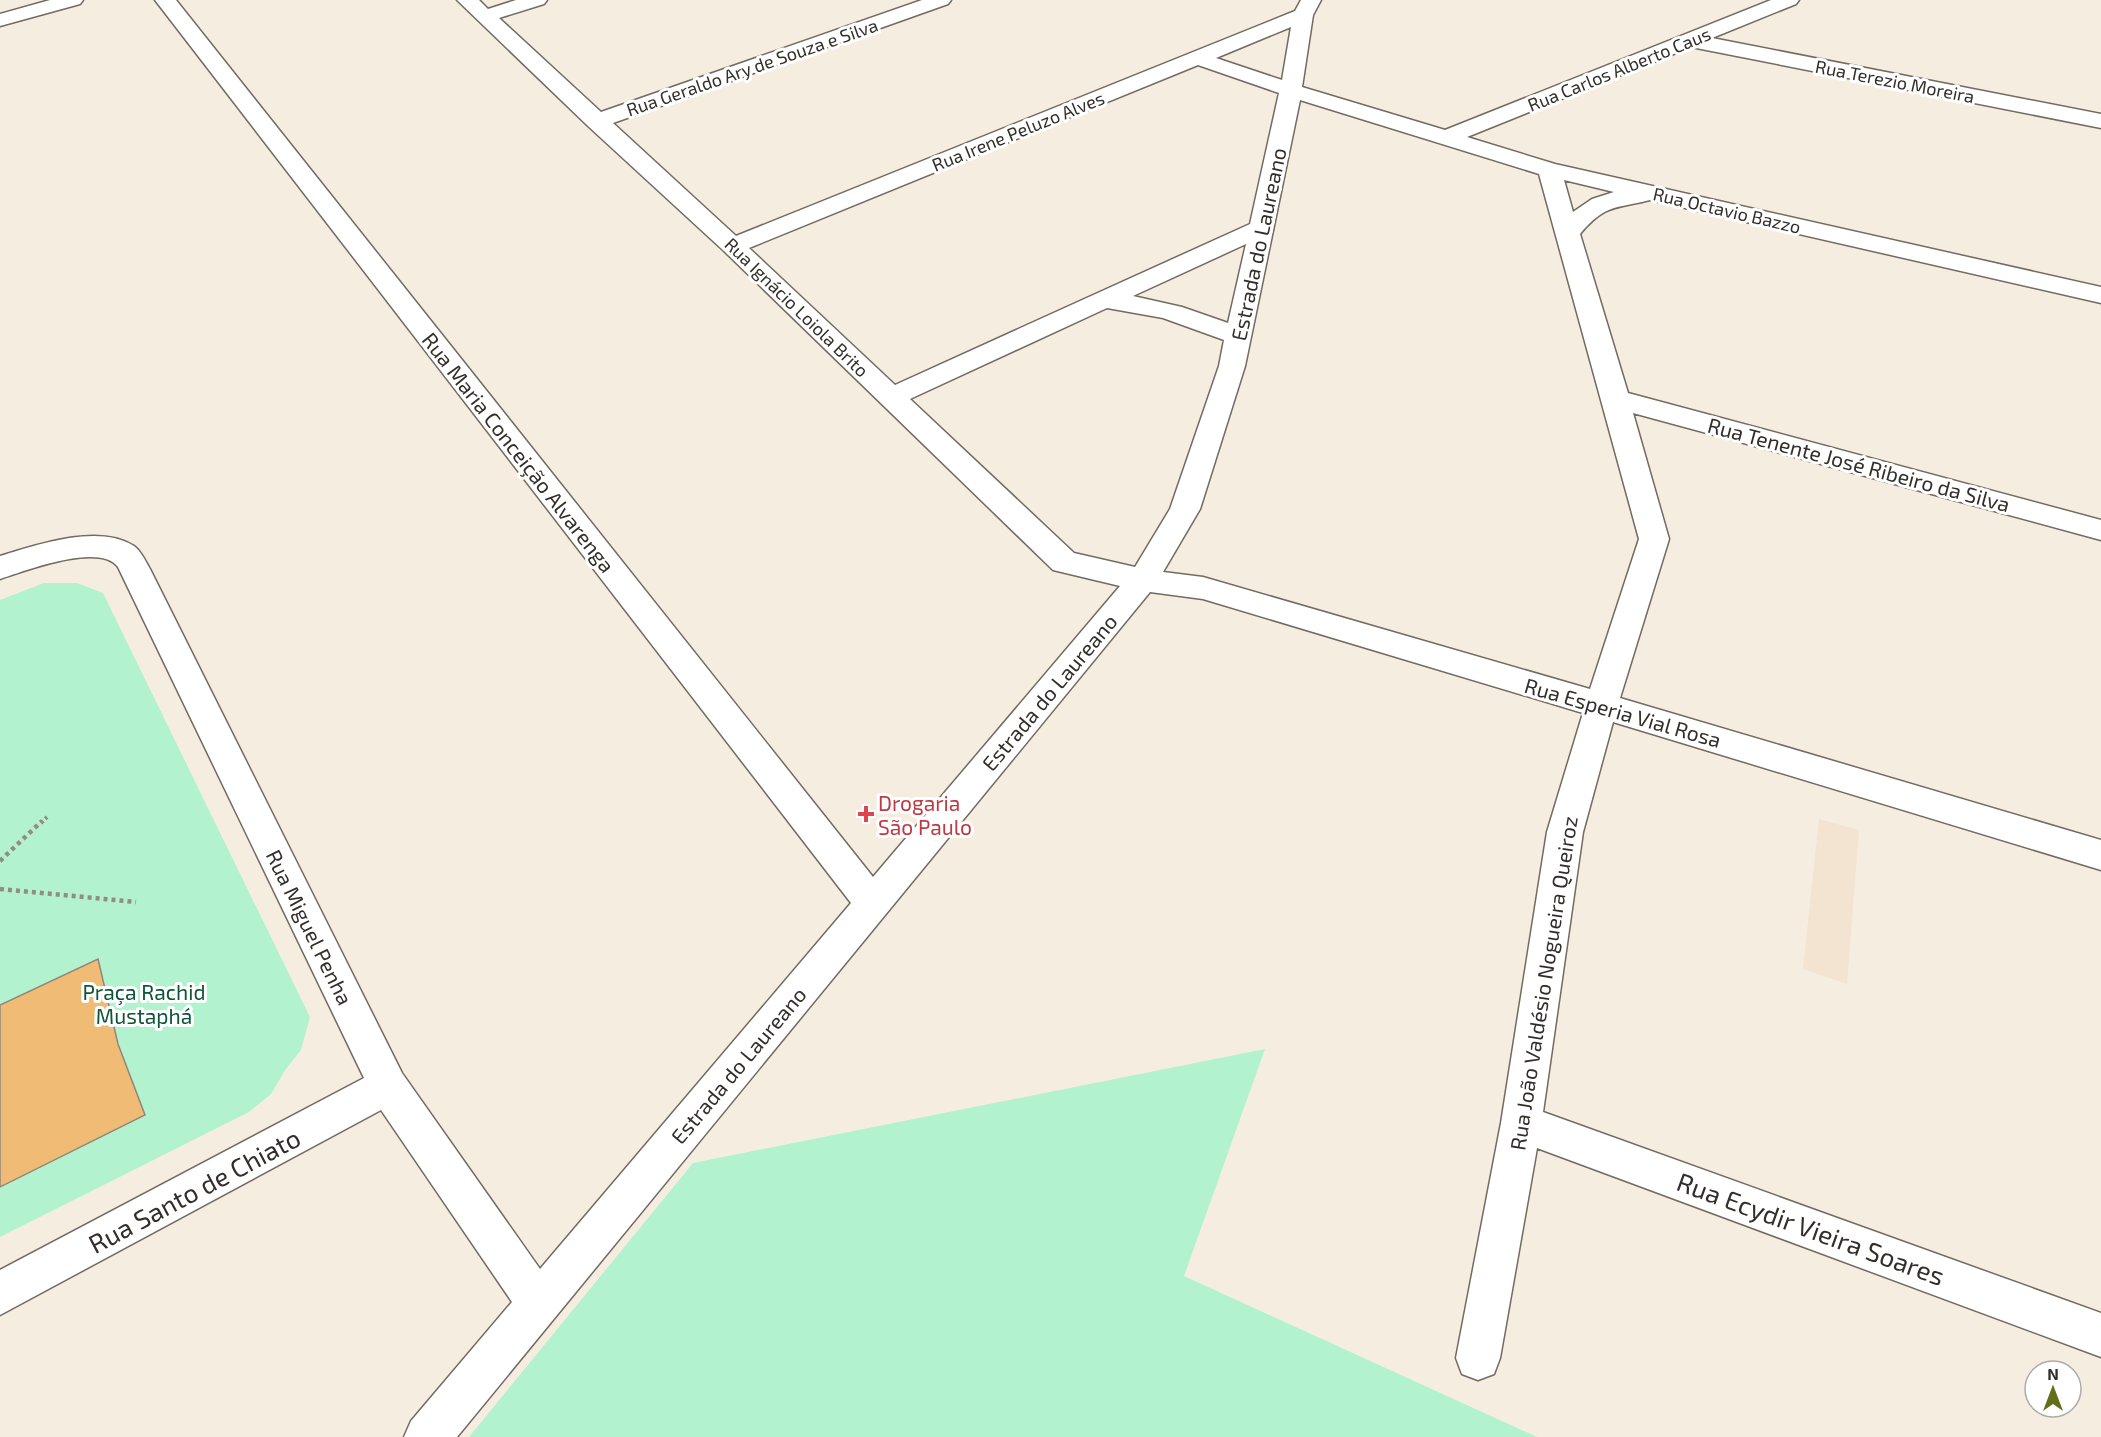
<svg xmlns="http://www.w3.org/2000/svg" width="2101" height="1437" viewBox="0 0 2101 1437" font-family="'Exo 2',sans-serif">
	<rect width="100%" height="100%" fill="#f6ede1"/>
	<polygon fill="#f2e4d1" points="1819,819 1859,830 1847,984 1803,969"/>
	<g fill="#b3f2cf">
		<polygon points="44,583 77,583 103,593 310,1017 301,1050 286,1069 271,1094 249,1112 0,1237 0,600"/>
		<polygon points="1265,1049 1184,1276 1537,1437 469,1437 693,1163"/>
	</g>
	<polygon fill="#f0bc75" stroke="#8f867c" stroke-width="1.5" points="98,959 118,1044 145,1115 0,1187 0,1005"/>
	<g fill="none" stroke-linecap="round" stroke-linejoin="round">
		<g stroke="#736a60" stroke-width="3">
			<g id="minor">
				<polygon points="50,0 83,0 80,4 0,26 0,14"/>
				<path d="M 155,0 L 176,0 L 873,877 L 1120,586 L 1053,570 L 724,251 L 588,126 L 457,0 L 479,0 L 488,9 L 516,0 L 547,0 L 544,4 L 499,18 L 601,112 L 922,0 L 951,0 L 948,4 L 613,123 L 736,236 L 1295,11 L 1301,0 L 1321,0 L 1313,15 L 1302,87 L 1445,130 L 1771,0 L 1799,0 L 1796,4 L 1712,38 L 2101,114 L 2101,128 L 1691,47 L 1467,137 L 1555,164 L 2101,287 L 2101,303 L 1650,200 C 1616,209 1606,203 1580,234 L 1628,393 L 2101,520 L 2101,540 L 1633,413 L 1669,539 L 1620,698 L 2101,840 L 2101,870 L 1613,722 L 1583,832 L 1543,1112 L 2101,1313 L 2101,1357 L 1537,1148 L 1500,1358 L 1494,1374 L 1478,1380 L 1462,1374 L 1456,1358 L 1501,1123 L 1547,832 L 1583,713 L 1203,599 L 1150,592 L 457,1437 L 404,1437 L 411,1421 L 512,1302 L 381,1110 L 0,1315 L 0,1270 L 364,1078 L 118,567 C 99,542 25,571 0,579 L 0,556 C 36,545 99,523 134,546 C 141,551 146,562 150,569 L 402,1073 L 540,1269 L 851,903 ZM 1291,27 L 1282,80 L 1216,58 ZM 1198,65 L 1279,93 L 1250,224 L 895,385 L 749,248 ZM 1300,100 L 1539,174 L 1639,539 L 1590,689 L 1203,577 L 1163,572 L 1200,509 L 1245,366 ZM 1564,180 L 1614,192 L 1592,199 L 1573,212 ZM 1246,244 L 1228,323 L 1182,307 L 1133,296 ZM 1107,308 L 1163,318 L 1224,340 L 1219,366 L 1170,509 L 1135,567 L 1074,553 L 910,399 Z"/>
			</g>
		</g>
		<polyline stroke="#928c83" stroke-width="4" stroke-dasharray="3 3" stroke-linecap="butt" points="41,823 47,817"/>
		<g stroke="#928c83" stroke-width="4.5" stroke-dasharray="4 4" stroke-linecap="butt">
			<polyline points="0,861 42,821"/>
			<polyline points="0,889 136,902"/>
		</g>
		<use href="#minor" fill="#fff" fill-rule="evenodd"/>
	</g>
	<path fill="#e0444e" stroke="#fff" stroke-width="2" d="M863 805h6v6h6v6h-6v6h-6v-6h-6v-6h6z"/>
	<g text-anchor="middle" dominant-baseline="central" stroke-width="6" stroke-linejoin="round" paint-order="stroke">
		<g font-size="18" fill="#322f2a" stroke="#fff">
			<text transform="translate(752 67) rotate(-19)">Rua Geraldo Ary de Souza e Silva</text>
			<text transform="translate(1619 69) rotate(-22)">Rua Carlos Alberto Caus</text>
			<text transform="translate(1895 81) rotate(11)">Rua Terezio Moreira</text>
			<text transform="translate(1018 131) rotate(-22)">Rua Irene Peluzo Alves</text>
			<text transform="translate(1727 210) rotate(13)">Rua Octavio Bazzo</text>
			<text transform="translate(797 307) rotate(44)">Rua Ignácio Loiola Brito</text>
		</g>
		<g font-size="21" fill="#322f2a" stroke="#fff">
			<text transform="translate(1258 244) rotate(-78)">Estrada do Laureano</text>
			<text transform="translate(519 452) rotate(52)">Rua Maria Conceição Alvarenga</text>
			<text transform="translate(1859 464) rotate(15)">Rua Tenente José Ribeiro da Silva</text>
			<text transform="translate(1049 692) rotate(-50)">Estrada do Laureano</text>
			<text transform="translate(1623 712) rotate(16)">Rua Esperia Vial Rosa</text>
			<text transform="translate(310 927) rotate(64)">Rua Miguel Penha</text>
			<text transform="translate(1543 983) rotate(-81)">Rua João Valdésio Nogueira Queiroz</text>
			<text transform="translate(738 1065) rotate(-50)">Estrada do Laureano</text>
		</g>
		<g font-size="21" fill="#be3a42" stroke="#fff" text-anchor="start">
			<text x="878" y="802">Drogaria<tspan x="878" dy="24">São Paulo</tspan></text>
		</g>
		<g font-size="21" fill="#0f5437" stroke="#fff">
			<text x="144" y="991">Praça Rachid<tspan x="144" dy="24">Mustaphá</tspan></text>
		</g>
		<g font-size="26" fill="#322f2a" stroke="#fff">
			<text transform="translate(194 1190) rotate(-28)">Rua Santo de Chiato</text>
			<text transform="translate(1811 1228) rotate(20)">Rua Ecydir Vieira Soares</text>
		</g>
	</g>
	<g transform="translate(2053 1389)"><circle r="28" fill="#ffffff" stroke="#adacaa" stroke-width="1.5"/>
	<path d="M0-4.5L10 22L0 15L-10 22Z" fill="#646f19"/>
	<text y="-9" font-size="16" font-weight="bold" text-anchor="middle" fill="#322f2a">N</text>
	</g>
</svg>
